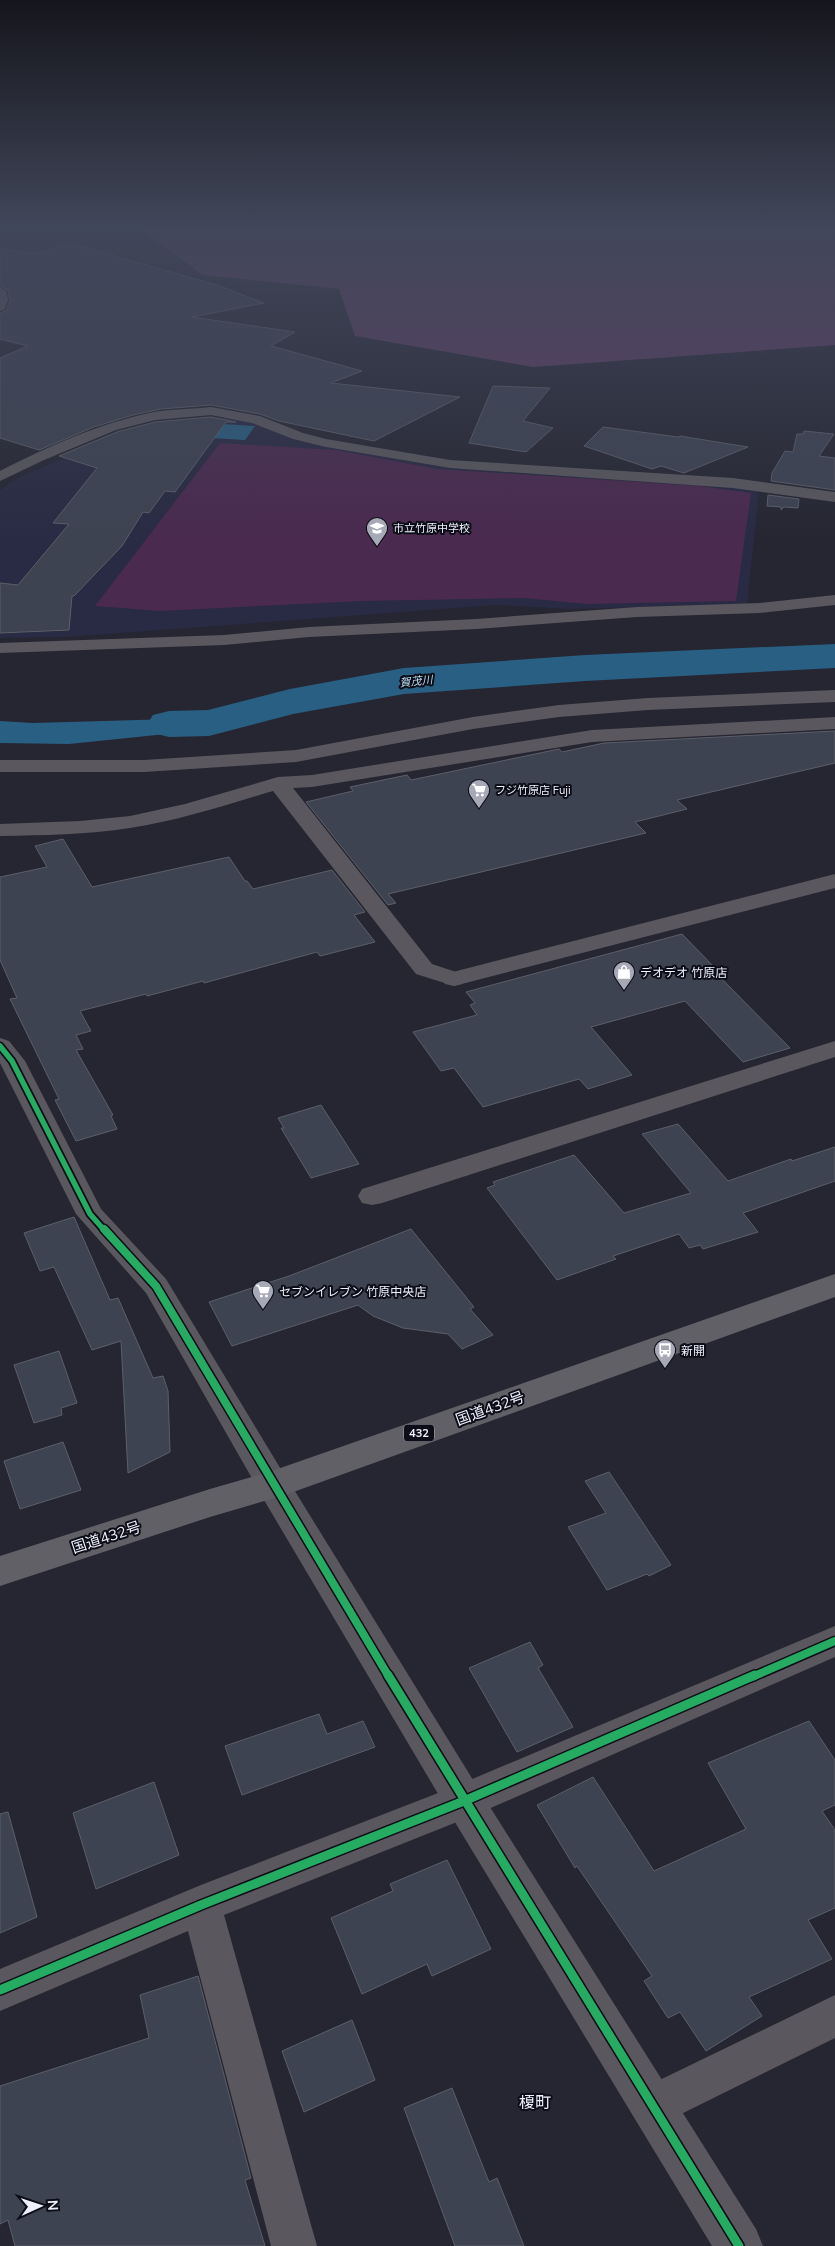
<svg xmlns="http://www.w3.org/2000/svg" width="835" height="2246" viewBox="0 0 835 2246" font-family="Mulish,'Noto Sans JP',sans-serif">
	<rect width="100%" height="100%" fill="#262632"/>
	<polygon fill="#292a43" points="202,418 239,418 269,426 295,440 430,465 501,472 701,484 759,490 747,605 570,609 497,605 66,637 0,638 0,490 22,476 126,432"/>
	<polygon fill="#4a2a4f" points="220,443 336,450 437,469 699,486 751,493 736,601 586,604 524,598 363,601 160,611 95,606"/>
	<polygon fill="#613d66" points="138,227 835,227 835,345 533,367 355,336 339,289 202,275"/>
	<g fill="#295f83">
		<polygon points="189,422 255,426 245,440 178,436"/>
		<polygon points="250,713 215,729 69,744 0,743 0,721 33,723 208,718"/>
	</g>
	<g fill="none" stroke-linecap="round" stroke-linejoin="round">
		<polygon fill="#295f83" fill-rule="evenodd" points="835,644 835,668 585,681 404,694 293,714 209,736 169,737 153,733 147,724 153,715 169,711 208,710 290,689 404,668 585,655"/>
	</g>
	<g fill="#3d4351" stroke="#5c5f68">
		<polygon points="70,243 220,286 264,303 192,317 295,332 271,346 362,371 331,383 460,397 374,441 279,421 260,414 211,405 161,409 133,415 94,427 39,450 0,438 0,358 28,346 0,339 0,313 6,311 10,300 8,291 0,285 0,248 34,254"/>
		<polygon points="493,386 550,388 523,421 553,428 526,452 469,443"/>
		<polygon points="211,417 236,422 226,422 175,492 165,491 149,513 143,512 122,546 74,596 72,596 69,630 0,633 0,583 18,585 69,524 53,523 97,468 59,456 117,432 155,422"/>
		<polygon points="603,427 678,437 680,436 748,447 684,473 661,466 652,469 584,446"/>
		<polygon points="804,431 834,434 819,456 835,458 835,490 771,481 772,473 785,451 793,452 797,434 803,434"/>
		<polygon points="768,495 799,499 798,508 784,507 781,510 781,507 767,506"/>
		<polygon points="835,731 835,763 677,800 687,809 635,822 646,833 388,894 396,903 388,905 306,802 353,791 350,787 407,775 411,780 559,749 562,752 604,743"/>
		<polygon points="63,839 92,887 229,857 245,881 247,881 253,889 332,870 365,912 354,915 375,942 320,956 317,952 204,983 203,981 147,996 146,994 80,1011 91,1031 76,1035 83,1049 76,1050 113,1115 111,1116 117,1129 76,1141 55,1100 59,1099 10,999 17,998 0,960 0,877 47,867 35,846"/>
		<polygon points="682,934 716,969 713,970 790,1048 743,1062 685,1001 591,1027 632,1075 588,1089 579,1079 483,1107 454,1068 441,1071 413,1032 477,1015 470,1005 475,1003 466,992"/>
		<polygon points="321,1105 359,1164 311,1178 281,1128 284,1128 278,1118"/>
		<polygon points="678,1124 728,1181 791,1159 792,1161 835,1147 835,1181 743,1213 758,1232 703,1249 700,1245 689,1248 679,1234 613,1256 616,1259 557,1280 487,1188 495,1185 493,1182 574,1155 624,1213 691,1193 642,1134"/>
		<polygon points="74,1217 110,1300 118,1298 153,1378 163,1376 168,1391 170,1452 128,1473 121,1341 92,1350 54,1267 40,1271 24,1233"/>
		<polygon points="411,1229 474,1307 470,1309 493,1335 462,1349 448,1334 403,1328 373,1316 358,1305 232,1346 209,1302 289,1276"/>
		<polygon points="59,1351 77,1403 61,1408 62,1415 34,1423 14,1365"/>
		<polygon points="63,1442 81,1490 20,1509 4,1461"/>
		<polygon points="609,1472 671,1565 649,1576 647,1574 607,1590 568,1527 606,1513 585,1481"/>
		<polygon points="530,1642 543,1665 538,1668 573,1727 517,1752 469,1668"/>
		<polygon points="319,1714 327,1734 363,1721 375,1747 242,1795 225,1746"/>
		<polygon points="809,1721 835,1760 835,1805 822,1811 835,1830 835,1908 808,1920 832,1959 749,1997 762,2016 706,2051 680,2012 668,2018 644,1981 652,1976 577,1866 575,1868 537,1805 593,1777 654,1871 746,1829 708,1763"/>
		<polygon points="154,1782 179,1855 96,1889 73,1813"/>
		<polygon points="8,1812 37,1917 0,1933 0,1814"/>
		<polygon points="447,1860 491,1949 432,1976 427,1964 362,1994 331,1918 393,1891 390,1884"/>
		<polygon points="198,1976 251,2178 245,2180 265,2246 15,2246 8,2220 0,2224 0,2086 149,2038 140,1995"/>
		<polygon points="352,2020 375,2080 304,2112 282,2051"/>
		<polygon points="452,2088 489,2182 497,2178 524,2246 455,2246 404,2108"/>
	</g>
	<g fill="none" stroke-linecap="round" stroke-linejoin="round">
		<g fill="#5a585e" fill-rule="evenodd">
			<polygon points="0,287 6,291 8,300 4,310 0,311"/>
			<path d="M 211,407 L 260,416 L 303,433 L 326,439 L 450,460 L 733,478 L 835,492 L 835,502 L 733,488 L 450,468 L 326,447 L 293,439 L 252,423 L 211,415 L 155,420 L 116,430 L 44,460 L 0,481 L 0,471 C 49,446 100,423 154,412 C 172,409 192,409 211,407 Z"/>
			<polygon points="835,595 835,605 760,613 637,617 476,629 309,637 224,645 0,653 0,643 224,635 309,627 476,619 637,607 760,603"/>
			<polygon points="835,690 835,702 648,710 559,717 473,729 296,762 144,772 0,772 0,760 144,760 296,750 473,717 559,705 648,698"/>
			<path d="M 835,717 L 835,729 L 592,742 L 312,787 L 293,788 L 432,964 L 462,974 L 466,979 L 462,984 L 454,986 L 416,974 L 273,791 C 226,805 178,821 130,828 C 87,835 43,835 0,836 L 0,824 L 80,821 L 130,816 L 185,804 L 278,777 L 312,775 L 592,730 Z"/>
			<polygon points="0,1038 9,1041 25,1061 101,1209 166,1279 285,1476 289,1485 285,1494 273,1498 261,1494 146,1293 76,1214 0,1063"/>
			<polygon points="835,1041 835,1057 382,1203 372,1205 362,1203 358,1196 362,1189"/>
			<polygon points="835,1626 835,1657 477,1814 224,1915 317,2246 271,2246 188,1931 0,2011 0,1969 201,1885 451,1788"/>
			<polygon points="835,1995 835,2038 667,2121 652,2128 637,2121 630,2106 637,2091"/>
		</g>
		<g fill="#5a585e" fill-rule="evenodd">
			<polygon points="835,874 835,888 454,986 445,984 442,979 445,974"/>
			<polygon points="273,1471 285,1475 478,1788 756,2229 763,2246 712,2246 450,1814 261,1495 256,1485 261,1475"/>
		</g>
		<polygon fill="#626067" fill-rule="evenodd" points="835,1274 835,1297 285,1495 210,1517 0,1586 0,1556 210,1489 269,1472"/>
		<g stroke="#0c0d16" stroke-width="9">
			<polyline id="cycleway-far2" points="0,1046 12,1061 90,1214 105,1231"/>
		</g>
		<g stroke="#0c0d16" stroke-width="11">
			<g id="cycleway-far1">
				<polyline points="104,1229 156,1286 389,1677"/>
				<polyline points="752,1677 835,1641"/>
			</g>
		</g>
		<g stroke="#0c0d16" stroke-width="12">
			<g id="cycleway">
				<polyline points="388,1675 739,2246"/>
				<polyline points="0,1990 201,1905 464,1801 755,1675"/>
			</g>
		</g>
		<use href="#cycleway-far2" stroke="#26ab63" stroke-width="5.5"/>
		<use href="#cycleway-far1" stroke="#26ab63" stroke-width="8"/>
		<use href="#cycleway" stroke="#26ab63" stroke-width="9"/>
	</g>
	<linearGradient id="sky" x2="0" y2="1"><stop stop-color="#15151c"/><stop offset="0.42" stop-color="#41475a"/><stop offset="1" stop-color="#41475a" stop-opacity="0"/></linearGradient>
	<rect width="835" height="541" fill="url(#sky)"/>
	<defs>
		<g id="school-pin" transform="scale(1.125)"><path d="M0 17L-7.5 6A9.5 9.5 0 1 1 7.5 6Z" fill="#a8a9b7" stroke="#0c0d16"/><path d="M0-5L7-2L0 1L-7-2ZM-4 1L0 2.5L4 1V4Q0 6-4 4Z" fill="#fff"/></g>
		<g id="supermarket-pin" transform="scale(1.125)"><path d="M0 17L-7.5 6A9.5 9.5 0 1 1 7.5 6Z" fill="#a8a9b7" stroke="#0c0d16"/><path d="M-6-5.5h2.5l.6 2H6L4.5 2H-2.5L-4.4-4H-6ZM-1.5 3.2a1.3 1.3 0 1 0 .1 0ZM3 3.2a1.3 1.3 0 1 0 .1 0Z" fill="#fff"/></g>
		<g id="shop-pin" transform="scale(1.125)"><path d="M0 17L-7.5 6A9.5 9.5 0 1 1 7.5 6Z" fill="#a8a9b7" stroke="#0c0d16"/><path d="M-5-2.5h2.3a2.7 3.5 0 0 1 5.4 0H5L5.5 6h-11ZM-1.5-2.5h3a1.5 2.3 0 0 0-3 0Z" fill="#fff"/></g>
		<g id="bus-pin" transform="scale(1.125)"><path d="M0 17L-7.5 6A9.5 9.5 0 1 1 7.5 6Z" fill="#a8a9b7" stroke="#0c0d16"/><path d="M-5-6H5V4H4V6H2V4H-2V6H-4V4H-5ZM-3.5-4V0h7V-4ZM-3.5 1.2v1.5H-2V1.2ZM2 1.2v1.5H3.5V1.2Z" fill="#fff"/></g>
	</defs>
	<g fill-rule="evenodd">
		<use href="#school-pin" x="377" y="528"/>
		<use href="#supermarket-pin" x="479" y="790"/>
		<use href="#shop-pin" x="624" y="972"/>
		<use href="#supermarket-pin" x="263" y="1291"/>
		<use href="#bus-pin" x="665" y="1350"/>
	</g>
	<g text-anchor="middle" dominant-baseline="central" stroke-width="4" stroke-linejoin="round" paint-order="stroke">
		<g font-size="11" fill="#eef0fe" stroke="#0c0d16" text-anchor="start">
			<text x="393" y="528">市立竹原中学校</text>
			<text x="495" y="790">フジ竹原店 Fuji</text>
		</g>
		<g font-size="11" font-style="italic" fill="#bedef5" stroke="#0c0d16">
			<text transform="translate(416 681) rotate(-6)">賀茂川</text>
		</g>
		<rect fill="#0c0d16" stroke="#aaacb8" stroke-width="1" x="404" y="1424.5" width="30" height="17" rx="4"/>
		<g font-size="11" font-weight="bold" fill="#eef0fe">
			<text x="419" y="1433">432</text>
		</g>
		<g font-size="12" fill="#eef0fe" stroke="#0c0d16" text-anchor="start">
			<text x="640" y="972">デオデオ 竹原店</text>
			<text x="279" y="1291">セブンイレブン 竹原中央店</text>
			<text x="681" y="1350">新開</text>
		</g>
		<g font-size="15" fill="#eef0fe" stroke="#0c0d16">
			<text transform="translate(490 1408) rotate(-20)">国道432号</text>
			<text transform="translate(106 1537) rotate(-18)">国道432号</text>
		</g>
		<g font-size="16" fill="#eef0fe" stroke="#0c0d16">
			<text x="535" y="2102">榎町</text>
		</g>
	</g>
	<g transform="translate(40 2206) rotate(87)" stroke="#0c0d16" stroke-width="4" paint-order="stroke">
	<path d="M0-4L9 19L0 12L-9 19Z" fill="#eef0fe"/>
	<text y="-8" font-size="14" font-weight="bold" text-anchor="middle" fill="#eef0fe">N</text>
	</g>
</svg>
